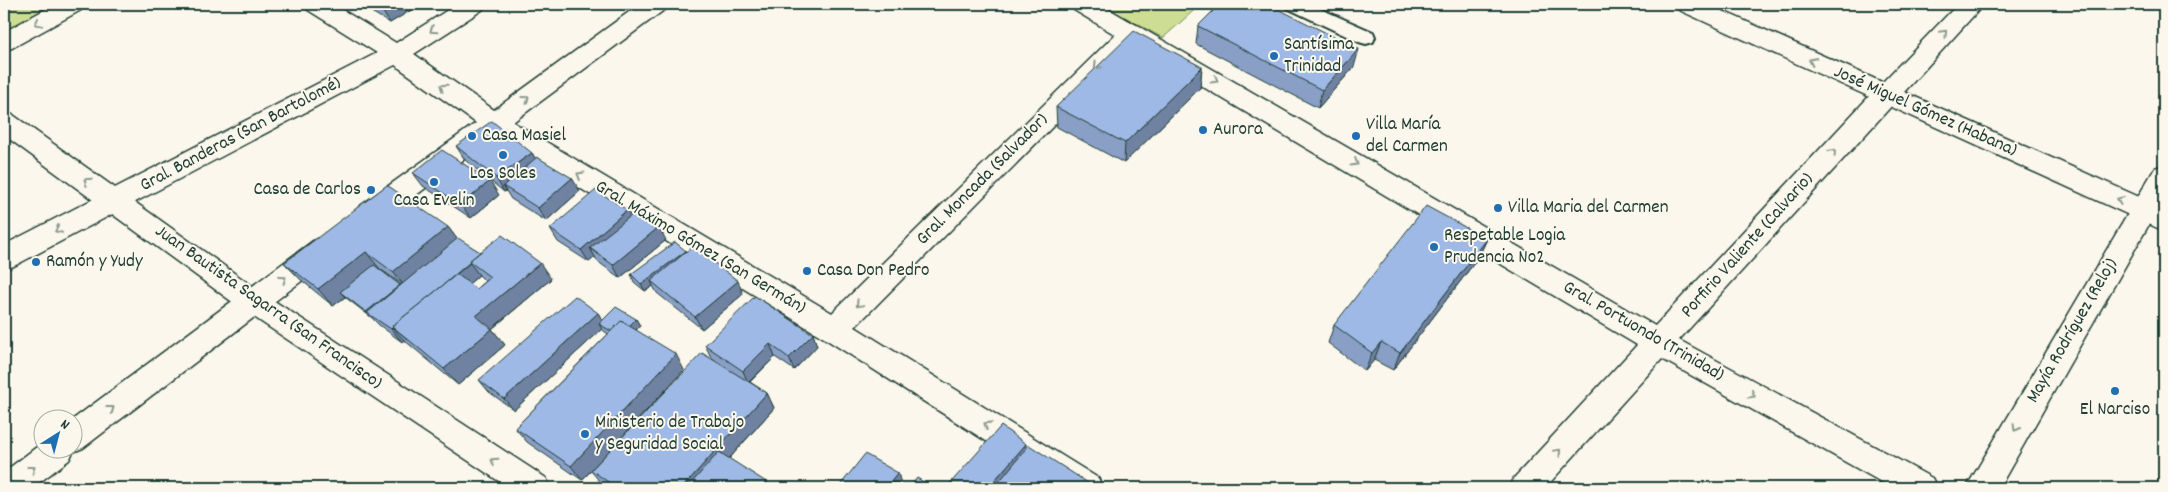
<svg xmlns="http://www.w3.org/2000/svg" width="2168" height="492" viewBox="0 0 2168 492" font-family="Dekko,sans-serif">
	<rect width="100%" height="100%" fill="#fbf7ec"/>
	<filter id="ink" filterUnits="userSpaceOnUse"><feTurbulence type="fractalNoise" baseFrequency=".02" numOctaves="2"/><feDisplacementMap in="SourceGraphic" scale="10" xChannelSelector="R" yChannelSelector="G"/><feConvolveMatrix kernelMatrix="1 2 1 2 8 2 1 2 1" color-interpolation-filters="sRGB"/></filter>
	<g filter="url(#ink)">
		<g fill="#cddd91" stroke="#768d62">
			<polygon points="4,4 39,4 48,10 4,33"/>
			<polygon points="1109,4 1201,4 1163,38 1106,7"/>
		</g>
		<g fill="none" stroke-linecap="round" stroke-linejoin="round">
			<g stroke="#1f3d34" stroke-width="4">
				<polygon id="service" points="1284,4 1309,4 1373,32 1375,37 1373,42 1366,44 1359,42 1287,8"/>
			</g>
			<g stroke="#1f3d34" stroke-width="3">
				<g id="minor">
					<polygon points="55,4 85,4 81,10 12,48 4,50 4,32"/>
					<polygon points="304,4 333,4 396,43 457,4 486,4 482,10 414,54 494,110 640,4 668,4 664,10 513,122 832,313 1124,26 1132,24 1140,26 1144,32 1140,38 855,327 1098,478 1103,488 1060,488 824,338 495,136 379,223 369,226 359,223 356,215 359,207 476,123 395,65 14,266 4,269 4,245 377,53 308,10"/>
					<polygon points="1675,4 1707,4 2164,208 2164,231 1679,10"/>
					<polygon points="323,238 333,241 337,249 333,257 83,448 73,452 69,460 32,488 4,488 4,472 42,443 42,450 72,450 72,420 313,241"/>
				</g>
			</g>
			<g stroke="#1f3d34" stroke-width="3">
				<g id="tertiary">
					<polygon points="1070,4 1100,4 1655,326 1876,89 1958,4 1984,4 1679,340 1932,478 1937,488 1892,488 1662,359 1545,488 1509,488 1514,478 1637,345 1074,10"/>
					<polygon points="2164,165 2164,198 1999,488 1966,488 2155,168"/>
				</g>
			</g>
			<g stroke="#1f3d34" stroke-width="3">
				<polygon id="secondary" points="4,113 13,115 262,293 546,478 551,488 509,488 242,309 4,135"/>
			</g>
			<use href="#service" fill="#fbf7ec" fill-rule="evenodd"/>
			<use href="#minor" fill="#fbf7ec" fill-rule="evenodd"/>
			<use href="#tertiary" fill="#fbf7ec" fill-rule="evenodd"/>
			<use href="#secondary" fill="#fbf7ec" fill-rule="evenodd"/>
		</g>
		<g fill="#899fc6" stroke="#1f3d34" fill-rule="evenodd">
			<polygon points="358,4 421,4 390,23"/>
			<polygon points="1198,26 1354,67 1318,108 1196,44"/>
			<polygon points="1202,67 1200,88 1124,163 1057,127 1056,107"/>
			<polygon points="456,146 532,153 535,158 580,191 546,221 511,199 506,191 504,192 465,160"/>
			<polygon points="413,173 499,195 471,218 423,186"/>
			<polygon points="627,210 630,216 666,240 620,278 597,261 595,257 589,262 558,242 550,229"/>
			<path d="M 448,227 L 457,239 L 480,252 L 551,279 L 492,329 L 505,345 L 458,385 L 404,340 L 402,342 L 379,325 L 372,318 L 345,297 L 333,306 L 300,279 L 284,263 ZM 379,269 L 380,269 L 402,284 L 401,285 ZM 479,275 L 485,281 L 476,289 L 469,284 Z"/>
			<polygon points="1487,239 1478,258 1393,370 1374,360 1365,371 1328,343 1334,325"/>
			<polygon points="686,252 743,294 702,329 657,293 653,286 645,291 634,282 631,274"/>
			<polygon points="598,313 603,321 636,319 640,326 636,330 684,370 628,431 725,367 711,357 705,345 813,334 817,346 794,370 775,357 750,382 767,393 774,408 729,459 774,488 608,488 602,484 591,471 582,480 527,442 515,428 608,334 604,331 602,329 514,410 489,392 479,380"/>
		</g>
		<g fill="#6f82a1" stroke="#1f3d34">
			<polygon points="389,4 421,4 390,23 381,9"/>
			<polygon points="1359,49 1354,67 1318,108 1322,90"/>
			<polygon points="1202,67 1200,88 1124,163 1125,143"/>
			<polygon points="532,153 540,166 503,186 506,191 504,192 496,178"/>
			<polygon points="572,178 580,191 546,221 538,208"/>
			<polygon points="490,181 499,195 471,218 461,205"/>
			<polygon points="627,210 634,223 590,248 595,257 589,262 581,250"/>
			<polygon points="448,227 461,244 406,288 393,272"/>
			<polygon points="659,227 666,240 620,278 613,265"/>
			<polygon points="1487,239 1478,258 1393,370 1400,353"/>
			<polygon points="686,251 655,284 651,281 653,286 645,291 641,284"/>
			<polygon points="366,252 380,269 346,296 340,292 345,297 333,306 318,289"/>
			<polygon points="470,263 479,275 406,338 393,327"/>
			<polygon points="540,263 551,279 488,332 476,316"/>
			<polygon points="738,281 743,294 702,329 695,317"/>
			<polygon points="400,285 406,292 368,313 366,312"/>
			<polygon points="598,313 606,326 599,324 602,329 514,410 504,399"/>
			<polygon points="636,319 640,326 624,343 619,336"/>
			<polygon points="393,328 404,340 402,342 391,329"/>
			<polygon points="492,329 505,345 458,385 444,369"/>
			<polygon points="813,334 817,346 794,370 789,358"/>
			<polygon points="1381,342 1374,360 1365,371 1372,353"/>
			<polygon points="770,344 775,357 748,383 743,371"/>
			<polygon points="676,354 684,370 582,480 571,466"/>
			<polygon points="767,393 774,408 703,488 682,488"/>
			<polygon points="1026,444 1027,455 999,488 988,488"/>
			<polygon points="898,473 902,487 901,488 886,488"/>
		</g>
		<g fill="#9fb9e6" stroke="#1f3d34">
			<polygon points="372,4 389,4 381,9"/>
			<polygon points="1220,4 1268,4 1359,49 1322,90 1198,26"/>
			<polygon points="1134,31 1202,67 1125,143 1056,107"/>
			<polygon points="492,121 532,153 496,178 456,146"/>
			<polygon points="442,150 490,181 461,205 413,173"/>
			<polygon points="537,157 572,178 538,208 503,186"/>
			<polygon points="387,185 448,227 393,272 366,252 318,289 284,263"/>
			<polygon points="596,190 627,210 581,250 550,229"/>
			<polygon points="1426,206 1487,239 1400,353 1381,342 1372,353 1334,325"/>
			<polygon points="637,211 659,227 613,265 590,248"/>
			<polygon points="502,235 540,263 476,316 492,329 444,369 392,326 457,274 476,289 490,277 469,261"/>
			<polygon points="458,238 480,252 469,261 470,262 442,286 392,326 393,327 391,329 367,313"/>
			<polygon points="675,242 686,251 641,284 631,274"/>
			<polygon points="693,246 738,281 695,317 651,281"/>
			<polygon points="374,265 400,285 366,312 340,292"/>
			<polygon points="575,296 598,313 504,399 479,380"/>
			<polygon points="755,296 813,334 789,358 770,344 743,371 705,345"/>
			<polygon points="616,307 636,319 629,326 621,321 611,331 599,324"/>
			<polygon points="621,321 676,354 571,466 515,428"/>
			<polygon points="702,353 767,393 682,488 617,488 591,470"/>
			<polygon points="1001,426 1026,444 988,488 946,488"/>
			<polygon points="1029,445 1096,488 994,488"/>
			<polygon points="719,452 774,487 773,488 687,488"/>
			<polygon points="865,454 898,473 886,488 838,488"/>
			<polygon points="917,478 934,488 909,488"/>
		</g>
		<defs><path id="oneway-chevron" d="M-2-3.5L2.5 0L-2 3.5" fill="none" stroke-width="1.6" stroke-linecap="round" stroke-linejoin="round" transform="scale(1.25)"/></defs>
		<g stroke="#8d9a90">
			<use href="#oneway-chevron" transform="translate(38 23) rotate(151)"/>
			<use href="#oneway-chevron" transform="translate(433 30) rotate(147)"/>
			<use href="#oneway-chevron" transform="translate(1944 33) rotate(-46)"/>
			<use href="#oneway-chevron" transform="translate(1812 61) rotate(-155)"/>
			<use href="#oneway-chevron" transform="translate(1097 66) rotate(135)"/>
			<use href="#oneway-chevron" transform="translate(1215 80) rotate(31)"/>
			<use href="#oneway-chevron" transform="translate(443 87) rotate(-145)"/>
			<use href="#oneway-chevron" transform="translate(526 99) rotate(-36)"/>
			<use href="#oneway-chevron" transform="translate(1833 152) rotate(-48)"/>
			<use href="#oneway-chevron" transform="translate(1355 163) rotate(31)"/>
			<use href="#oneway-chevron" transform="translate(580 175) rotate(-149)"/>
			<use href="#oneway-chevron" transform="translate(87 181) rotate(-145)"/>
			<use href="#oneway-chevron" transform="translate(2120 200) rotate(-156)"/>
			<use href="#oneway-chevron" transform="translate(58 230) rotate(153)"/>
			<use href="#oneway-chevron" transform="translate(283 279) rotate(-36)"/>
			<use href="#oneway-chevron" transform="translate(859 304) rotate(135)"/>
			<use href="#oneway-chevron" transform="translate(1752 395) rotate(29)"/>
			<use href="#oneway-chevron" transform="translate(111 409) rotate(-37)"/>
			<use href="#oneway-chevron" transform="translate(987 425) rotate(-148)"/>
			<use href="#oneway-chevron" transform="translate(2016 428) rotate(120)"/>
			<use href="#oneway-chevron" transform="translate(1558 452) rotate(-47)"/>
			<use href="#oneway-chevron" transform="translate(494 461) rotate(-147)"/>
			<use href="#oneway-chevron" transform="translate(32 469) rotate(-37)"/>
		</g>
	</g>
	<g fill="#1f6fb2" stroke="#fbf7ec" stroke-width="2">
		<circle cx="1274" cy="56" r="5"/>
		<circle cx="1203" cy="130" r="5"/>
		<circle cx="472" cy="136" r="5"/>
		<circle cx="1356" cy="136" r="5"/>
		<circle cx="503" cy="155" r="5"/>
		<circle cx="434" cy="182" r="5"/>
		<circle cx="371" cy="190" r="5"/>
		<circle cx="1498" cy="208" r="5"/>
		<circle cx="1434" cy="247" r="5"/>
		<circle cx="36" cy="262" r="5"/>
		<circle cx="807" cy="271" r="5"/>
		<circle cx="2115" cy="391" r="5"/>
		<circle cx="585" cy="434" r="5"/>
	</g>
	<g text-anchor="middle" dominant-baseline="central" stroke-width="4" stroke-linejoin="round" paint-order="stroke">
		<g font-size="19" fill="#1f3d34" stroke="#fbf7ec" text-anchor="start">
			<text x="1284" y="45">Santísima<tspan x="1284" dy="22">Trinidad</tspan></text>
			<text x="1366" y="125">Villa María<tspan x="1366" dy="22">del Carmen</tspan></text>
			<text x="1213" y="130">Aurora</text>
			<text x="482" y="136">Casa Masiel</text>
			<text x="503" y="174" text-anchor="middle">Los Soles</text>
			<text x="361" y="190" text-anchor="end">Casa de Carlos</text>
			<text x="434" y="201" text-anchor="middle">Casa Evelin</text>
			<text x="1508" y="208">Villa Maria del Carmen</text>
			<text x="1444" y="236">Respetable Logia<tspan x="1444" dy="22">Prudencia No2</tspan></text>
			<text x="46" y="262">Ramón y Yudy</text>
			<text x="817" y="271">Casa Don Pedro</text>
			<text x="2115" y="410" text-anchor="middle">El Narciso</text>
			<text x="595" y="423">Ministerio de Trabajo<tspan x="595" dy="22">y Seguridad Social</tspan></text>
		</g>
		<g font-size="19" fill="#1f3d34" stroke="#fbf7ec">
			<text transform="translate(1925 112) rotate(24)">José Miguel Gómez (Habana)</text>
			<text transform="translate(241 135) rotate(-28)">Gral. Banderas (San Bartolomé)</text>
			<text transform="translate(983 180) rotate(-45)">Gral. Moncada (Salvador)</text>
			<text transform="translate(1748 246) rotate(-48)">Porfirio Valiente (Calvario)</text>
			<text transform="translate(700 248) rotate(31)">Gral. Máximo Gómez (San Germán)</text>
			<text transform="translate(268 308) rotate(35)">Juan Bautista Sagarra (San Francisco)</text>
			<text transform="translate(2073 331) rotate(-60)">Mayía Rodríguez (Reloj)</text>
			<text transform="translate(1643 332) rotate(30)">Gral. Portuondo (Trinidad)</text>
		</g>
	</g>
	<rect width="2168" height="492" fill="none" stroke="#fbf7ec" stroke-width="20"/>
	<rect x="10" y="10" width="2148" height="472" fill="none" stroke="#1f3d34" stroke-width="2" filter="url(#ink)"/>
	<g transform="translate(58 434) rotate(36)"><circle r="24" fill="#fbf7ec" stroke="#a3ada2"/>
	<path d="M0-4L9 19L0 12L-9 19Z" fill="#1f6fb2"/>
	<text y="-8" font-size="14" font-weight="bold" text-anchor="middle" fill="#1f3d34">N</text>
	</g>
</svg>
